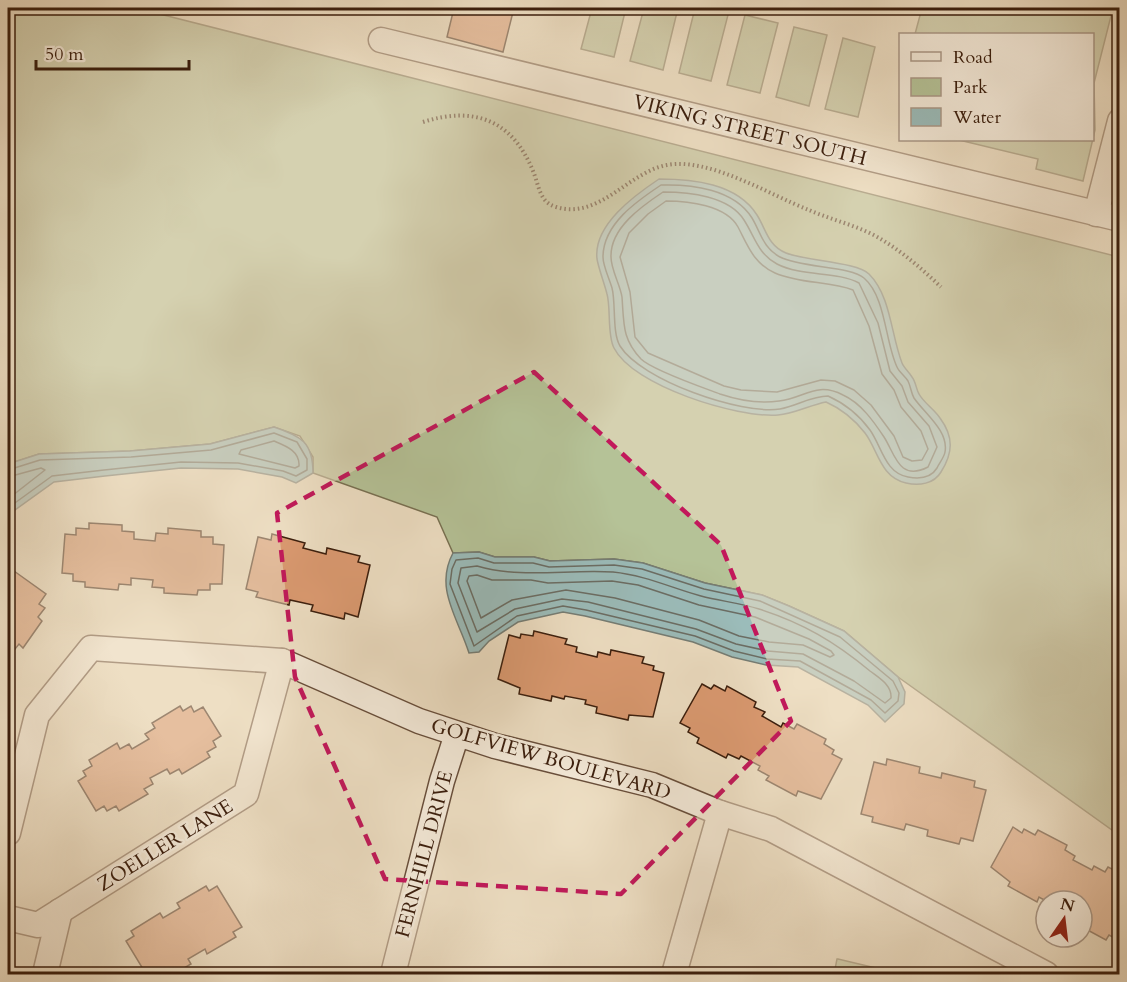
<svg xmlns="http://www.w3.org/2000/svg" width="1127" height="982" viewBox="0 0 1127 982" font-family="Cardo,serif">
	<rect width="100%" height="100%" fill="#eedfc4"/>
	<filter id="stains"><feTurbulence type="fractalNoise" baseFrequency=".00333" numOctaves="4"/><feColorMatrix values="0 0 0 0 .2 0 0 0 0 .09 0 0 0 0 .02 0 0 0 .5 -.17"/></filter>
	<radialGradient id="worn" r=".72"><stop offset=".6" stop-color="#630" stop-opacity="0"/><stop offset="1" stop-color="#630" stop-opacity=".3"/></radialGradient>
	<g fill="#b5c297" stroke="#787052" stroke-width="1.5">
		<polygon points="8,8 136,8 1119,257 1119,835 898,677 844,631 789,606 762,595 705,583 643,563 614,559 550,561 534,557 495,557 479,552 453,553 437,517 313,473 313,457 300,436 274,427 210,444 130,451 39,454 8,464"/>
		<polygon points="592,8 626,8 614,57 581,49"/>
		<polygon points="644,8 678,8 663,70 630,61"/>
		<polygon points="695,8 729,11 711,81 679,73"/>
		<polygon points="922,8 1113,8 1094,83 1095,130 1083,181 1036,169 1038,159 959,140 1092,140 1092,34 915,34"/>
		<polygon points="745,15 778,23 760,93 727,85"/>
		<polygon points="794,27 827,35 809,106 776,97"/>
		<polygon points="843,38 875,47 858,117 825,109"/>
		<polygon points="837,959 838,959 901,974 834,974"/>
	</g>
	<g fill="#9bbcba" stroke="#757d75" stroke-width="1.5">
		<path d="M 659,179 C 692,179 737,183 757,215 C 766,229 768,246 786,253 C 806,261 857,262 869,274 C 891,296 891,335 902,363 C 904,368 909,372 912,377 C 916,382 916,389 919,394 C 924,403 934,409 940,418 C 954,437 953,453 941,472 C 934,484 919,486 906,483 C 880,477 878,450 865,433 C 854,419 842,409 826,402 C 810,405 794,414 778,415 C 737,418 633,386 614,348 C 607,335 611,308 607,294 C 604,282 599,270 597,259 C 593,225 635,195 659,179 Z"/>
		<path d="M 274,427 C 301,436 313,442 313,473 L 296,483 L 282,477 L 238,469 L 181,468 L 105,476 L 54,482 L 8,515 L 8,464 L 39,454 L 130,451 L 210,444 Z"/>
		<path d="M 479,552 L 495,557 L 534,557 L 550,561 L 614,559 L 643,563 L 705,583 L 762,595 L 789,606 L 844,631 L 898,677 L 905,692 L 904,704 L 885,722 L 868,705 L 798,667 L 766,665 L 732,657 L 693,642 L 585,616 L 563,612 L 518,622 L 489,641 L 479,652 L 469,653 C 458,618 434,588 453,553 Z"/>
	</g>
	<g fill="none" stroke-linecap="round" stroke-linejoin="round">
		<g stroke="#6b6d64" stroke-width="1.5">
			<path d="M 661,185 C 691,184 734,189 752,218 C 761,233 763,248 780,257 C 801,268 851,266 864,278 C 886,297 885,342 897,367 C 899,372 905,376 908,381 C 911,387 911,393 914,398 C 924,413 949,431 945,452 C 944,458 939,463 937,468 C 931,478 919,479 908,477 C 885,473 882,447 870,430 C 859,415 846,404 828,396 C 811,396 797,406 780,409 C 741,415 641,380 620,346 C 612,333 616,303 612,288 C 609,278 603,266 603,257 C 603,224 637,201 661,185 Z"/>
			<path d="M 663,192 C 689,192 729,196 744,220 C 755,237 758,254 777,264 C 802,277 837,271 859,283 L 878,323 L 890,371 L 902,386 L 908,402 L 929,426 L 937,447 L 928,467 C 899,482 895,454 884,437 C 874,422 861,403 843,395 C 816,381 805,398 779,401 C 760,404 738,400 720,394 C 704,388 652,370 641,359 C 622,339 624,324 622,297 C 620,284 611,270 611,257 C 610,228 642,206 663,192 Z"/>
			<path d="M 666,201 C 688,201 726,205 738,227 C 748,246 754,264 775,273 C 800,284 830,281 853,290 L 869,326 L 882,374 L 894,390 L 901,407 L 921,431 L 928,449 L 922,460 L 912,461 L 903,457 L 894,436 L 871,405 L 854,390 L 835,381 L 821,380 L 777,392 L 741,390 L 724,386 L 648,353 L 635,337 L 630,292 L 620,257 L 629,233 L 648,214 Z"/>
			<path d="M 274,441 C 286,446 300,451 299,466 L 295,468 L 239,454 L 241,450 Z"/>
			<polyline points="8,470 40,460 131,457 211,450 274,433 297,442 307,459 307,470 296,476 283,471 238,463 181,462 104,470 52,476 8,508"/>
			<polyline points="8,477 41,468 45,470 8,499"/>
			<polygon points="478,558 494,563 533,563 549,567 614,565 642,569 704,589 760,601 840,637 893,681 899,693 898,701 885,713 871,700 800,661 767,659 734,651 695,636 586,610 563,606 517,616 474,646 450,584 452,569 456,560"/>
			<path d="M 477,566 C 521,579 568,569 613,572 C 644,575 672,588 701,596 C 720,601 740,603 759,609 C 803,623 835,642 870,671 C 879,678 892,685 891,698 L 885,703 L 854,681 L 803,654 L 768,651 L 736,644 L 696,629 L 588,602 L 562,599 L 515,609 L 477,632 L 458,583 L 461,568 Z"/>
			<polygon points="477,575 492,580 531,580 548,583 612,581 638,585 699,605 755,617 809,639 831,651 834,655 830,657 803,645 769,642 739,636 699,620 615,598 566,590 512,600 481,618 467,581 469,576"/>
		</g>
	</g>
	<g fill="#db9a71" stroke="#3b1e0d" stroke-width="1.5">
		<polygon points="454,8 514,8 503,52 447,37"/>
		<polygon points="89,523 122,525 122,531 134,532 134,539 155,541 156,533 168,534 168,528 201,531 201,537 213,537 213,544 224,545 222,584 210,584 210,590 198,590 197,595 164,593 164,588 152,587 153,580 131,578 131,585 119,584 118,590 85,587 85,582 73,581 73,574 62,573 65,534 76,535 76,528 89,529"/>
		<polygon points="272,534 305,543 303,548 326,554 327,548 360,556 358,562 370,565 358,617 345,613 344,619 311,611 313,605 290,600 289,605 256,597 258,592 246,589 258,537 271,540"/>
		<polygon points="14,571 46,594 39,604 45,608 38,617 42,621 23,648 19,644 11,654 8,652 8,580"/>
		<polygon points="534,631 567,639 565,644 577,647 576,652 597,657 598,652 610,655 611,650 644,657 642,663 654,666 653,670 664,673 653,717 629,715 628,720 596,713 597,707 585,704 586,700 565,696 564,699 552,696 551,701 519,694 520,688 498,679 509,635 520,638 521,634 533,636"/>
		<polygon points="702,684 711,689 714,685 725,691 727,686 756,702 754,707 765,712 762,716 781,727 783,723 794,729 797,724 826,739 824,744 834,750 832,754 842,759 821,799 798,791 796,796 766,780 769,776 758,770 760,766 741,756 739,759 728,754 726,758 697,743 699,738 688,732 690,728 680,723"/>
		<polygon points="180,706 183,711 191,706 194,712 203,707 221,736 213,741 216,747 207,752 210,757 182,774 179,769 170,774 167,769 150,778 153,784 144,789 148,794 119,811 116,806 107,811 104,806 96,811 78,781 86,776 83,771 92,766 89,760 117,743 120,749 129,744 132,749 149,739 145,734 155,728 152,723"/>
		<polygon points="887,759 920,767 919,773 941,778 942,773 975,781 974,787 986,790 973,841 961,838 959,844 927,836 928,830 906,824 904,830 872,822 873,817 861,814 874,762 886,765"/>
		<polygon points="1013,827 1022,833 1024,829 1035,835 1038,830 1067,845 1065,850 1075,856 1073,860 1092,870 1094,866 1105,872 1108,867 1120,873 1120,941 1109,935 1106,940 1082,927 1082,901 1046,901 1039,897 1037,902 1008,886 1010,882 991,867"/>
		<polygon points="206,886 209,891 217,886 242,927 233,932 236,937 207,954 205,949 188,959 191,964 174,974 146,974 126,941 134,936 131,931 160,913 163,918 180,908 177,903"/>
	</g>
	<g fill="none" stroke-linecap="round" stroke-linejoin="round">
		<g stroke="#684e3b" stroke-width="27">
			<g id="minor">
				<polyline points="381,40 1120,219"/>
				<polyline points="1096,214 1120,121"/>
				<polyline points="8,833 37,715 91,648 282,661 419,721 495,746 652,785 720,813 771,829 1046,974"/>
				<polyline points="8,918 38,925 246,794 282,661"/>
				<polyline points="45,974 60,911"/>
				<polyline points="393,974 442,781 457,734"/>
				<polyline points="674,974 720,813"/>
			</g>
		</g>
		<path stroke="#3b1e0d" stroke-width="4" stroke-dasharray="1.5 3" stroke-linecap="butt" d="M 423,122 C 473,106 512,119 533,171 C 539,185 539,202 556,207 C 600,220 628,172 667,165 C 709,157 770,195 809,210 C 834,221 861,226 884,241 C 905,254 923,270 941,287"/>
		<use href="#minor" stroke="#f4ead9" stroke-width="24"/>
	</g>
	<path d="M0 0H1127V982H0ZM 534,372 L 721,545 L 791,721 L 621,894 L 385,879 L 295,677 L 277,513 Z" fill="#eedfc4" fill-opacity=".55" fill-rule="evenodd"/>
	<path fill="none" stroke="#c2185b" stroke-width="4.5" stroke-dasharray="12 8" stroke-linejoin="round" d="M 534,372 L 721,545 L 791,721 L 621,894 L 385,879 L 295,677 L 277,513 Z"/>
	<g text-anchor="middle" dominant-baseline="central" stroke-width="5" stroke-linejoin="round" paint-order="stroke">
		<g font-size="20" fill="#3b1e0d" stroke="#f4ead9">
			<text transform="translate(750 130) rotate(14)">VIKING STREET SOUTH</text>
			<text transform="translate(551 759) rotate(16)">GOLFVIEW BOULEVARD</text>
			<text transform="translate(165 845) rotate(-32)">ZOELLER LANE</text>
			<text transform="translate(424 854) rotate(-75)">FERNHILL DRIVE</text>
		</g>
	</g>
	<rect width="1127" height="982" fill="none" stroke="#eedfc4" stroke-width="30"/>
	<rect x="9" y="9" width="1109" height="964" fill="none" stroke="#3b1e0d" stroke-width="3"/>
	<rect x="15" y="15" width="1097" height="952" fill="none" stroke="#3b1e0d" stroke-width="1.5"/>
	<rect x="899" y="33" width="195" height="108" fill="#f4ead9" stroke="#aa9887" stroke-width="1.5"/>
	<rect x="911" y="52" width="30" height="9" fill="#f4ead9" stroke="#aa9887" stroke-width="1.5"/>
	<text x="953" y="63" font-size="18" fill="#3b1e0d">Road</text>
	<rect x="911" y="78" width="30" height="18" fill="#b5c297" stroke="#aa9887" stroke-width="1.5"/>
	<text x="953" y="93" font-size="18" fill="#3b1e0d">Park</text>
	<rect x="911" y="108" width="30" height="18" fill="#9bbcba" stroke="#aa9887" stroke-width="1.5"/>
	<text x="953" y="123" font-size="18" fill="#3b1e0d">Water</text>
	<g transform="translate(1064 919) rotate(14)"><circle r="28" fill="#f4ead9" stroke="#aa9887" stroke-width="1.5"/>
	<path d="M0-4.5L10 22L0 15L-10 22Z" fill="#8f2418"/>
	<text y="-9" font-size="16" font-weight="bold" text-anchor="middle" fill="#3b1e0d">N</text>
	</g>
	<path d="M36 60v9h153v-9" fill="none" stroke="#3b1e0d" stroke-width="3"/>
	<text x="45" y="60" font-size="18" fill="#3b1e0d" stroke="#f4ead9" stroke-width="4.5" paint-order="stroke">50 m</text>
	<rect width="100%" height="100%" filter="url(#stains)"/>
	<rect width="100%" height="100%" fill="url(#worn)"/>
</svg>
